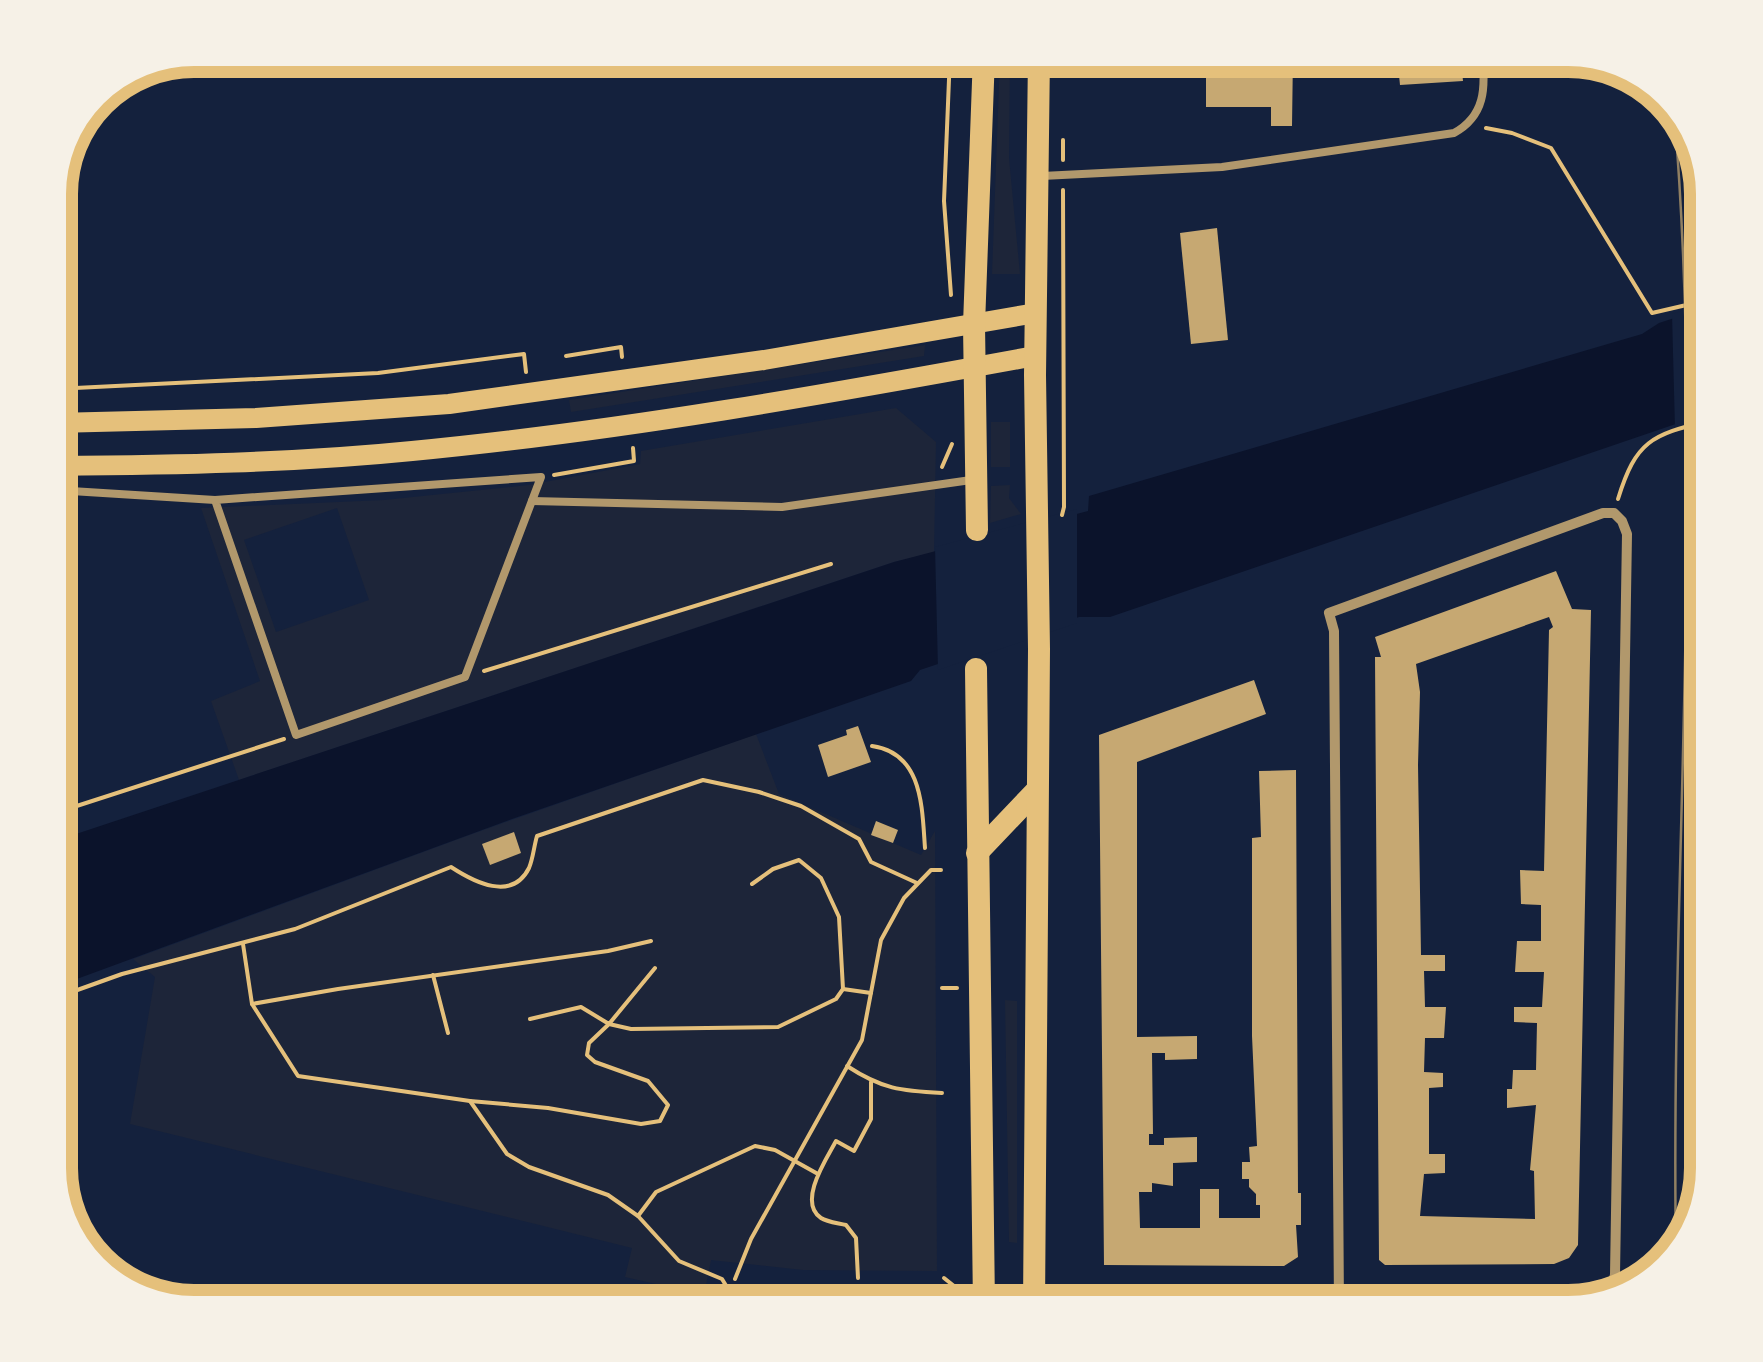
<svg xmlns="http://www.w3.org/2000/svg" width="1763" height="1362" viewBox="0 0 1763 1362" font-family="'Exo 2',sans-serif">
	<rect width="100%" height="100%" fill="#14213d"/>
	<g fill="#1d2539" fill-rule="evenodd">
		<polygon points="1000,55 1010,55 1009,158 1020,274 992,274"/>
		<polygon points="925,345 924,356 571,412 569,400"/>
		<path d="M 896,408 L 936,442 L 934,553 L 894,562 L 239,780 L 211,701 L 260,681 L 201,508 L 384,500 L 529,485 L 640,464 L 641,451 ZM 337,508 L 369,600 L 276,632 L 244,540 Z"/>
		<rect x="991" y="422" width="19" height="45"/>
		<polygon points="1010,485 1009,498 1021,514 990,523 991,486"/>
		<polygon points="756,734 779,794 921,855 935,831 937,1271 803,1270 711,1260 704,1295 625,1277 632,1248 130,1124 155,977 133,959 472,834"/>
		<polygon points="1005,1000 1017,1001 1017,1243 1009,1242"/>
	</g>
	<polygon fill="#0b132b" points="1708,307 1708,413 1110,617 1079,617 920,670 911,681 512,819 55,987 55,841 894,562 1088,511 1089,496 1642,334 1659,323"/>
	<g fill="#14213d">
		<polygon points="1708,302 1708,418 1675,429 1672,314"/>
		<polygon points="1077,509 1077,623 938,670 935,547"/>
	</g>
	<g fill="#c6a872" fill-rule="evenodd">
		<polygon points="1206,55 1293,55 1292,126 1271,126 1271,107 1206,107"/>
		<polygon points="1461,60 1463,81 1400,85 1398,65"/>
		<polygon points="1217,228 1228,340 1191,344 1180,233"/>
		<path d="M 1556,571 L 1572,609 L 1591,610 L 1578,1245 L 1569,1258 L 1554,1264 L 1385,1265 L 1379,1260 L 1375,657 L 1381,657 L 1375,637 ZM 1549,617 L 1553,627 L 1549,630 L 1544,871 L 1520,870 L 1521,904 L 1541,905 L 1541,941 L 1517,941 L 1515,972 L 1544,972 L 1542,1007 L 1514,1007 L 1514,1022 L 1537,1023 L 1536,1070 L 1513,1070 L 1512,1089 L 1507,1089 L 1507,1108 L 1536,1105 L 1530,1170 L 1534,1171 L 1535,1219 L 1420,1216 L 1424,1174 L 1445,1173 L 1445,1154 L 1429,1154 L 1429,1088 L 1443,1087 L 1443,1073 L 1424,1072 L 1425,1038 L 1444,1038 L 1446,1007 L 1425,1007 L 1424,971 L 1445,971 L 1445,955 L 1421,955 L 1418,765 L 1420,692 L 1416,664 Z"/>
		<polygon points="1254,680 1266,714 1137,762 1137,1037 1197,1036 1197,1059 1165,1060 1165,1053 1152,1053 1153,1134 1149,1134 1149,1145 1164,1145 1164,1138 1197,1137 1197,1162 1173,1163 1173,1186 1152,1183 1152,1192 1139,1192 1140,1228 1200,1228 1200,1189 1219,1189 1219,1218 1260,1218 1260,1205 1256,1205 1256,1194 1249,1187 1249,1179 1242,1179 1242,1162 1250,1162 1249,1147 1257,1146 1252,1036 1252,838 1261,837 1259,771 1296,770 1298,1193 1301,1193 1301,1225 1296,1225 1298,1257 1284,1266 1104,1265 1099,735"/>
		<polygon points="858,726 871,762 828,777 818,745 847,735 846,730"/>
		<polygon points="876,821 898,830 893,843 871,835"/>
		<polygon points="514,832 521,853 490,865 482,844"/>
		<polygon points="1689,994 1708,994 1708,1060 1691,1061"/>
		<polygon points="649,1285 698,1296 695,1307 644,1307"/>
	</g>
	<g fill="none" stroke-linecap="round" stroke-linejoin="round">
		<g stroke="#e5c07b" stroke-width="4">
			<polyline points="950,55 944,201 951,295"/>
			<polyline points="1486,128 1512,133 1551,148 1652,313 1708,300"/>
			<polyline points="1063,160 1063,140"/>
			<polyline points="566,356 621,347 622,357"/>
			<polyline points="55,389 378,373 524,354 526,372"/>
			<polyline points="942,467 952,444"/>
			<polyline points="554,475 634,461 633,448"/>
			<path d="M 1618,499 C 1636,441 1651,435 1708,421"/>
			<polyline points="1062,515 1064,507 1063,190"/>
			<polyline points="484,671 831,564"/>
			<path d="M 872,746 C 923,753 922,808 925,848"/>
			<polyline points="55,813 284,739"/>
			<polyline points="243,944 252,1004 298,1076 470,1101 507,1154 529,1167 608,1195 638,1216 679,1261 722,1279 739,1307"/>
			<polyline points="433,975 448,1033"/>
			<polyline points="942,988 957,988"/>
			<polyline points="843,989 871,993"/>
			<path d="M 55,998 L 122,974 L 295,929 L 451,867 C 474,882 512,902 529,868 C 533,859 534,846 537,836 L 703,780 L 759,792 L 801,806 L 859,839 L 871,862 L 917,883"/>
			<polyline points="252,1004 338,989 608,951 651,941"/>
			<polyline points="530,1019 581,1007 609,1024 655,968"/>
			<path d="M 847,1066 C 882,1089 901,1091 942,1093"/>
			<polyline points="470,1101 548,1108 641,1124 660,1121 668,1105 648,1081 595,1062 587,1055 589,1043 609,1024 631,1029 778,1027 836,999 843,989 839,917 821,878 799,860 773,869 752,884"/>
			<polyline points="638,1216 656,1192 755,1146 775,1150 818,1174"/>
			<path d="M 858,1278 L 856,1238 L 846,1225 C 838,1223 827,1222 821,1218 C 797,1202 827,1158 836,1141 L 854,1151 L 871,1119 L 871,1082"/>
			<polyline points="944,1278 959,1290"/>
			<polyline points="735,1279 751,1239 862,1040 881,940 904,898 931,870 941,870"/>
		</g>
		<g stroke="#b1986c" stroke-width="8">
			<path d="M 1042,176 L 1222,167 L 1454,133 C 1485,116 1486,88 1482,55"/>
			<polygon points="541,477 465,677 296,735 215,500"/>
			<polyline points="55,490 215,500"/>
			<polyline points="532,501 782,507 971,480"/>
		</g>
		<g stroke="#b1986c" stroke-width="10">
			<polyline points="886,1307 1580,1304"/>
			<polyline points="1339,1307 1334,631 1329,613 1603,513 1614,513 1622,521 1627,534 1615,1275 1608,1298"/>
		</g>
		<g stroke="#e5c07b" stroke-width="20">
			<polyline points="55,423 256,418 449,404 764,360 1036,313"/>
			<path d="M 55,466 C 174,465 293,463 412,451 C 621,431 828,394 1035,356"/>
		</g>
		<g stroke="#e5c07b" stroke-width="22">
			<polyline points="977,530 974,325 984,55"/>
			<polyline points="976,669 984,1307"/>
			<polyline points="977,853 1036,791"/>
			<polyline points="1034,1307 1039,649 1035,375 1039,55"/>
		</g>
		<g stroke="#918062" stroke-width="2.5">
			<path d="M 1674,109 C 1706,491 1670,873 1676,1255"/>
			<polyline points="1703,475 1708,704"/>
		</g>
	</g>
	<path d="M0 0H1763V1362H0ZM194 72H1568A122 122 0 0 1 1690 194V1168A122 122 0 0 1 1568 1290H194A122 122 0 0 1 72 1168V194A122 122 0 0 1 194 72Z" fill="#f6f1e7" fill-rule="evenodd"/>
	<path fill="none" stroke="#e5c07b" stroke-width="12" d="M194 72H1568A122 122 0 0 1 1690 194V1168A122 122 0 0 1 1568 1290H194A122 122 0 0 1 72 1168V194A122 122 0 0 1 194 72Z"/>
</svg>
